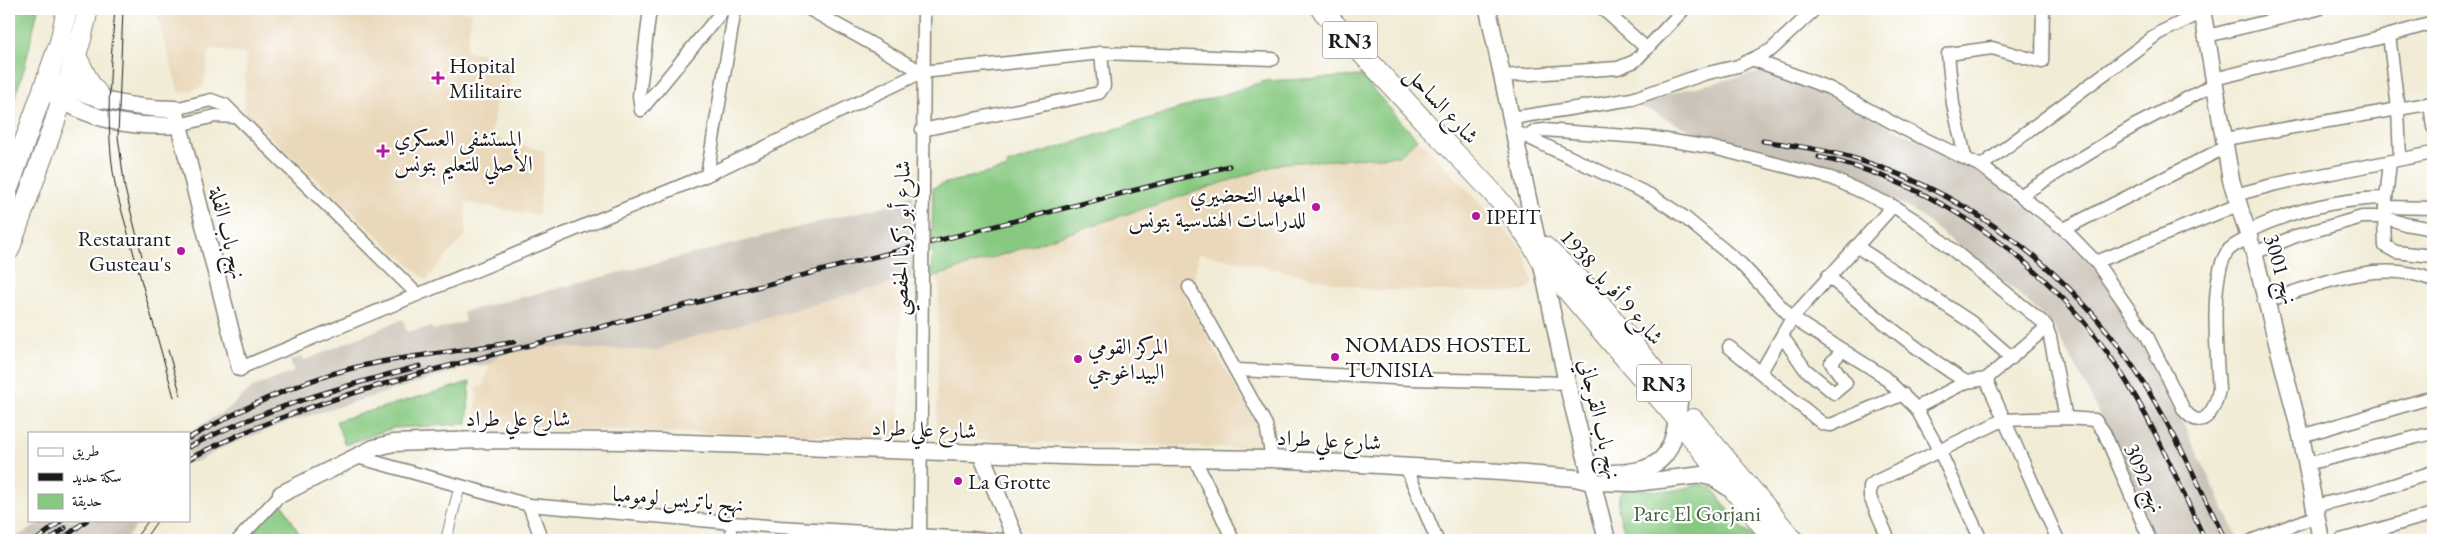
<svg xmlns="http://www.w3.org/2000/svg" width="2442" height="549" viewBox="0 0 2442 549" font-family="'EB Garamond',Amiri,serif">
	<rect width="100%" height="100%" fill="#fff"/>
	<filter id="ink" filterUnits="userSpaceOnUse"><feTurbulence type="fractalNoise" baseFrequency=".02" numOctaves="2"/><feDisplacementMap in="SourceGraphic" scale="10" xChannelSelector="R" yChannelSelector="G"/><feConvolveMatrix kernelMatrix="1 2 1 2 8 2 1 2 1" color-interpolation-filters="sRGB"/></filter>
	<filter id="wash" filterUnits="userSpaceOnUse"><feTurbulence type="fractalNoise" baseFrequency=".0096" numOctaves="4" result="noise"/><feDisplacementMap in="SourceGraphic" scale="20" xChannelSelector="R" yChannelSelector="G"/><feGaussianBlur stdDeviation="1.12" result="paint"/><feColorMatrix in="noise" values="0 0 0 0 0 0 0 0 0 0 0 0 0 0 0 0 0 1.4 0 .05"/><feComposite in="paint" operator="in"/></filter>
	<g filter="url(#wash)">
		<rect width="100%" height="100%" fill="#f1ecd6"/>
		<g fill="#ead8ba">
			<polygon points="155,9 448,9 472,12 466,51 513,58 507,101 496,100 491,136 488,136 545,151 539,215 466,203 466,234 426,280 244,112 246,54 210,48 203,87 179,93"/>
			<polygon points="1417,139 1428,148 1523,250 1533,281 1531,287 1519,292 1370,290 1199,253 1194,279 1179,287 1258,427 1262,449 936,439 939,284 934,277 1283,163 1399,156"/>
			<polygon points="901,281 900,438 652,432 475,424 477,386 483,387 489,365 499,357 546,347 655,351 679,341"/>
		</g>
		<g fill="#cac3b8">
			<polygon points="1774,69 1978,170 2058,231 2094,268 2129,311 2239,540 2157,540 2088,390 2053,326 2017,292 1914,211 1849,175 1710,140 1632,102"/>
			<polygon points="913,194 912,278 679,341 655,351 546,347 499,356 489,365 472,366 282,424 224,447 201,460 189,463 189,433 229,408 253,387 294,372 290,360 302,357 303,361 403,319 407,332 431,327 433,330 465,322 463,312 903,201 904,198"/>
			<polygon points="46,520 141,520 125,540 11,540"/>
		</g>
		<g fill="#87c981" stroke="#52724e">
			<polygon points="9,9 38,9 25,66 9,117"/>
			<polygon points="1361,76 1417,139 1399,156 1283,163 934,277 931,273 933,188 942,184 1008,168 1007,164 1265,81"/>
			<polygon points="470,382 467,424 393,428 345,445 336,421"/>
			<polygon points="1702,484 1713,489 1743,529 1760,540 1627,540 1618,510 1619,494 1624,489 1671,491"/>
			<polygon points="282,503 302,539 242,540"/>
		</g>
	</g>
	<g filter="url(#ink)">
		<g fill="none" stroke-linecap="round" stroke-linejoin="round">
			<g stroke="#868479" stroke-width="12">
				<g id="pedestrian">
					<polyline points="446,540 460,485"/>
					<polyline points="730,540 732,523"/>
				</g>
			</g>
			<g stroke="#868479" stroke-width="15">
				<g id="minor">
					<polyline points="809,9 922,72"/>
					<polyline points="1603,9 1647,49"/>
					<polyline points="2389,35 2398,108 2400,159"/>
					<polyline points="2207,36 2318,9"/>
					<path d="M 1754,60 L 1829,88 L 1904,129 L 1981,166 L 2064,229 L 2096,262 L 2146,334 L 2184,410 C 2203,434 2215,409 2219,390 C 2217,356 2209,280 2227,252 C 2231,246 2242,241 2249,238"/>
					<polyline points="1502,76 1618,68 1635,61 1684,9"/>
					<polyline points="2214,79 2376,39 2433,23"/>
					<polyline points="2430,103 2433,127"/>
					<polyline points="175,109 211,100 225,105 417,294"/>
					<polyline points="641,110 724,9"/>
					<polyline points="641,110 639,96 650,9"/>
					<polyline points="1512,118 1632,99 1704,74 1738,66 1771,50 1815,9"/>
					<polyline points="179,125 215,116 237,117"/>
					<polyline points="922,130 1099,93 1104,86 1101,53"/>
					<polyline points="1521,134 1652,196 1684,217 1741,264 1792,318 1882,375 1916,408 1940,452 1981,540"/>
					<polyline points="1527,137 1536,131 1544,130 1654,138 1710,147 1831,178 1893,206 1918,222 2045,324 2050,337 2066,418"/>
					<polyline points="2225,139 2433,103"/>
					<polyline points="1965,157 1953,104 1948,54 1992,48 2042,62 2043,9"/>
					<polyline points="2390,162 2384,217 2385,246 2396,252 2433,256"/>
					<polyline points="1981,166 2159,33 2203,12"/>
					<polyline points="707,175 735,9"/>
					<polyline points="923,190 924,9"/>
					<polyline points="2021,195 2134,126 2215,84"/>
					<polyline points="2235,195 2276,184 2433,153"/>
					<polyline points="2385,207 2433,208"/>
					<polyline points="2064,229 2226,147"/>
					<path d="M 2247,232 C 2292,210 2336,199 2386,198"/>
					<polyline points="1856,246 1971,322 2012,358"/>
					<polyline points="2254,253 2296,236 2362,217 2384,217 2405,224 2433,229"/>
					<polyline points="2096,262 2238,205"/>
					<path d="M 1828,276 C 1872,314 1916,350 1966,382"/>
					<polyline points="1189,287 1266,425 1272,459"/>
					<path d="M 2267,301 C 2319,284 2379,258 2433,280"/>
					<polyline points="1782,336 1805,369 1834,393 1846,383 1831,363 1843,350"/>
					<polyline points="1729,347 1823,424 1831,425 1903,394"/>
					<polyline points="240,368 707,175 922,72 1101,53 1273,59"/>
					<polyline points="1238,370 1412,379 1567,383"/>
					<polyline points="1761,372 1792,318 1893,206"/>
					<polyline points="1986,379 2058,540"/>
					<polyline points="1916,408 1966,382 1986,379 2047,327"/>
					<polyline points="2301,436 2433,397"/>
					<polyline points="357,457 529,505 779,527 1003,540"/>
					<polyline points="1194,457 1233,540"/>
					<polyline points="2306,464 2433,433"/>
					<polyline points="1406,467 1437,540"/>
					<polyline points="529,505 541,538"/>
					<polyline points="2314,506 2369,493 2433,472"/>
					<polyline points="920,534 922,276"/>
					<polyline points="238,540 281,494"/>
					<polyline points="1889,540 1870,497 1870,486 1875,482 2003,420 2066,418 2095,420 2104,432 2150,540"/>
					<polyline points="2253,540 2317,516"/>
					<polyline points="2341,540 2433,514"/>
				</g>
			</g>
			<g stroke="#868479" stroke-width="19">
				<g id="tertiary">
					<polyline points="1488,9 1567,383 1607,540"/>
					<polyline points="2202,9 2231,180 2254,253 2301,436 2321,540"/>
					<path d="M 57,82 C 95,101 133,109 175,109 L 240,368"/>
					<path d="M 51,94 C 93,121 130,128 179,125"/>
					<polyline points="981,454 1016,540"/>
					<path d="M 1612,473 C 1666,472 1674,453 1679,402"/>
					<polyline points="281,494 374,448 393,443 480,440 629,441 1093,457 1272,459 1501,472 1575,478 1591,482 1634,483 1702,475 1714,478 1729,488"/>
				</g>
			</g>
			<g stroke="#868479" stroke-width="22">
				<g id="primary">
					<polyline points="1321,9 1378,71"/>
					<polyline points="76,56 90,84 101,98"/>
					<path d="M 1423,120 C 1465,164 1512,206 1541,260 L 1678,420 L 1774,540"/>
					<polyline points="9,186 60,42 67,9"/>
					<polyline points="1545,247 1585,285 1653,369"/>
					<polyline points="9,250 55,121 81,39 88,9"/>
					<polyline points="1693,419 1793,540"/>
				</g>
			</g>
			<use href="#pedestrian" stroke="#fff" stroke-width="10"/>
			<use href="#minor" stroke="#fff" stroke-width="12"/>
			<use href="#tertiary" stroke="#fff" stroke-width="16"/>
			<use href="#primary" stroke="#fff" stroke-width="20"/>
			<g stroke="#1c1c1c" stroke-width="1">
				<path d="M 115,9 C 110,70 104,134 117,194 L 174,397"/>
				<polyline points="123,9 118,136 125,189 142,256"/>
				<polyline points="168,350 181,396"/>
				<polyline points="134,540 149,520"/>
				<polyline points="144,540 158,520"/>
			</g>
			<g stroke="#1c1c1c" stroke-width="5">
				<g id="rail">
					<path d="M 1763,141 C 1792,145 1821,149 1849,157 C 1957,188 2053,257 2120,348 C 2163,407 2194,474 2225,540"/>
					<path d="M 1819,157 C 1941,184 2050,265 2118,368 C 2153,422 2178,482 2205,540"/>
					<path d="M 189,438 C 240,410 292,384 349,369 C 403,355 460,352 514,342"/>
					<path d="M 189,447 C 262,409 340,387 420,366"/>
					<path d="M 189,459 C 264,419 347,394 429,371 L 1229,166"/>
					<polyline points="37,540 62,520"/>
					<polyline points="50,540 65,528"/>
					<polyline points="61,540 87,520"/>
				</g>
			</g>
			<use href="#rail" stroke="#fff" stroke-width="3" stroke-dasharray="9" stroke-linecap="butt"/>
			<g stroke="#868479" stroke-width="15" stroke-linecap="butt">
				<polyline id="minor-bridge" points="922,276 923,190"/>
			</g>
			<g stroke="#868479" stroke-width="22" stroke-linecap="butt">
				<polyline id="primary-bridge" points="1378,71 1423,120"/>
			</g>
			<use href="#minor-bridge" stroke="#fff" stroke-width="12"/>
			<use href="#primary-bridge" stroke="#fff" stroke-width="20"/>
		</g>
	</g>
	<g fill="#b5179e" stroke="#fff" stroke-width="2">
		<path d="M435.5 70.5h5v5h5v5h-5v5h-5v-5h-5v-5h5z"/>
		<path d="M380.5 143.5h5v5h5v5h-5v5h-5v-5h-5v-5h5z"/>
		<circle cx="1316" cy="207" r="5"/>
		<circle cx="1476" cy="216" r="5"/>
		<circle cx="181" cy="251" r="5"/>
		<circle cx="1335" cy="357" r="5"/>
		<circle cx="1078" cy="359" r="5"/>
		<circle cx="958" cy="481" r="5"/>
	</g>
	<g text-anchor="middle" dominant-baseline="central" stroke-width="4.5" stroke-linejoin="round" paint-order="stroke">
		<g fill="#fff" stroke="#606060" stroke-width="1">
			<rect x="1322.5" y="21.5" width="55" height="37" rx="4"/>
			<rect x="1636.5" y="364.5" width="55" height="37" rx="4"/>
		</g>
		<g font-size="21" font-weight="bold" fill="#1c1c1c">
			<text x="1350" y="40">RN3</text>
			<text x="1664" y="383">RN3</text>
		</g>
		<g font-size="22" fill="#1c1c1c" stroke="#fff" text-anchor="start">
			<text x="449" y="65">Hopital<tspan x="449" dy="25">Militaire</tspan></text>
			<text x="394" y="138">المستشفى العسكري<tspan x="394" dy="25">الأصلي للتعليم بتونس</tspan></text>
			<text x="1306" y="194" text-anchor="end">المعهد التحضيري<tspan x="1306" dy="25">للدراسات الهندسية بتونس</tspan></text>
			<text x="1486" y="216">IPEIT</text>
			<text x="171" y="238" text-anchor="end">Restaurant<tspan x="171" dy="25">Gusteau's</tspan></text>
			<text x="1345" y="344">NOMADS HOSTEL<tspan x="1345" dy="25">TUNISIA</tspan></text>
			<text x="1088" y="346">المركز القومي<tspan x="1088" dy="25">البيداغوجي</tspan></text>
			<text x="968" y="481">La Grotte</text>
		</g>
		<g font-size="22" fill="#1c1c1c" stroke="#fff">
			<text transform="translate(1442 105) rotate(47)">شارع الساحل</text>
			<text transform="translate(228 233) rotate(76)">نهج باب الفلة</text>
			<text transform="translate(901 238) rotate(-89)">شارع أبو زكريا الحفصي</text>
			<text transform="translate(2281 269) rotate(74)">نهج 3001</text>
			<text transform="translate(1612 287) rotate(49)">شارع 9 أفريل 1938</text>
			<text x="518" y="418">شارع علي طراد</text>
			<text transform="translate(1600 419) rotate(77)">نهج باب القرجاني</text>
			<text transform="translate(924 429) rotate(2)">شارع علي طراد</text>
			<text transform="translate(1329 440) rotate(3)">شارع علي طراد</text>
			<text transform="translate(2145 478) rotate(67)">نهج 3092</text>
			<text transform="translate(678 499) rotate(5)">نهج باتريس لومومبا</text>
		</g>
		<g font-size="22" fill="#476144" stroke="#fff">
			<text x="1697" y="513">Parc El Gorjani</text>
		</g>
	</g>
	<rect width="2442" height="549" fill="none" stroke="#fff" stroke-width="30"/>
	<rect x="28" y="432" width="162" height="90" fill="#ffffff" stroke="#a4a4a4"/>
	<rect x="38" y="448" width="25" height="8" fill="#ffffff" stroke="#a4a4a4"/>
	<text x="72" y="456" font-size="15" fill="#1c1c1c">طريق</text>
	<rect x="38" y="473" width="25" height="8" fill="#1c1c1c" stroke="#a4a4a4"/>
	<text x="72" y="482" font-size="15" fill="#1c1c1c">سكة حديد</text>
	<rect x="38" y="494" width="25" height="15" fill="#87c981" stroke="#a4a4a4"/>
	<text x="72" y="506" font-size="15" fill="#1c1c1c">حديقة</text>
</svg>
